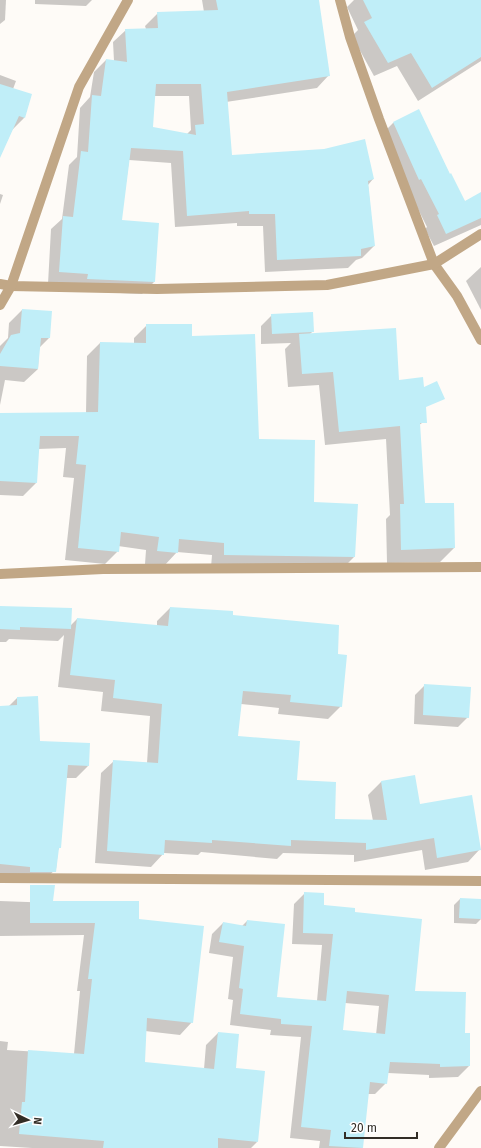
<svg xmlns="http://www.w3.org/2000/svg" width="481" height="1148" viewBox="0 0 481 1148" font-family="'Fira Sans',sans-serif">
	<rect width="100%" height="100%" fill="#fefbf7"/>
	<g fill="#0003" fill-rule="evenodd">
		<polygon points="0,0 6,0 5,20 0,24"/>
		<polygon points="35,0 92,0 86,6 35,4"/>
		<path d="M 202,0 L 313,0 L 329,75 L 317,88 L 226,102 L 231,156 L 373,179 L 368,185 L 374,246 L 362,258 L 356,260 L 348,268 L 265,272 L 263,226 L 237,226 L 237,223 L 175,227 L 171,163 L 129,160 L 121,221 L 158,224 L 154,282 L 142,294 L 76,291 L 48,284 L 51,229 L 62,219 L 69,165 L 77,157 L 80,108 L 90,97 L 94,72 L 106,60 L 114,61 L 113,42 L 126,30 L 146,29 L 145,26 L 158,13 L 204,12 ZM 154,96 L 189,96 L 191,130 L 187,134 L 152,128 Z"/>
		<polygon points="354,0 481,0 481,61 418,101 397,66 374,76 352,36 358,30 347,7"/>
		<polygon points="0,75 16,81 13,89 31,95 24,118 12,130 0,156"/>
		<polygon points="419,111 449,175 465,202 481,193 481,225 434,246 425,229 427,227 381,135 393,123"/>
		<polygon points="0,194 3,195 0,204"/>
		<polygon points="481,267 481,310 466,281"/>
		<polygon points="22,310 49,338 39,348 38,369 24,382 5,380 0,405 0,346 8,338 9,323"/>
		<polygon points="272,315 313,331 310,334 398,381 422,423 419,425 424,505 454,548 440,562 387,563 386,519 390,515 386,439 325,445 319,385 288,387 285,349 291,343 261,344 261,326"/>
		<polygon points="147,325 191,337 258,440 313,503 354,557 341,570 211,567 212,555 177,552 164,566 145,564 146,550 118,546 118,551 105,564 65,560 74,478 63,477 66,448 38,449 36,483 23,496 0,495 0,414 86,413 87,356 100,343 134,344 134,338"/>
		<polygon points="0,608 70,626 77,619 157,626 157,621 170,608 231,616 337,655 341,706 328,719 278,714 279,708 241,704 237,737 296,781 334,820 373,821 368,795 381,782 414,776 419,806 480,849 468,862 425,870 422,850 354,862 354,855 283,853 277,859 201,852 198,855 164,853 151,867 95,863 101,773 114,761 147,763 150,716 101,711 103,692 58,687 64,635 58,641 9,639 6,642 0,642"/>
		<polygon points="425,685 468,717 458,727 414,724 415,695"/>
		<polygon points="17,698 39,742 89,744 88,766 76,778 66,778 60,847 58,850 56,869 43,881 0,877 0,707 9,706"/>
		<path d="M 305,893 L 323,905 L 353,913 L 414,992 L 464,1034 L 469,1034 L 469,1066 L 458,1077 L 429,1078 L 429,1075 L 388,1073 L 386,1083 L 375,1094 L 368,1094 L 362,1148 L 319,1148 L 320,1141 L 290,1138 L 301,1037 L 270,1035 L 271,1030 L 230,1025 L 233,1000 L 228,999 L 233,957 L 209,953 L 212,934 L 223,923 L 242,926 L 247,921 L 276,998 L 317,1001 L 322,945 L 292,944 L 294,904 ZM 345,1003 L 379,1006 L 376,1035 L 342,1031 Z"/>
		<polygon points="460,899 481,900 481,919 476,924 454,923 454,905"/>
		<polygon points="0,901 138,906 138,920 192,1022 180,1035 145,1031 144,1063 204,1069 206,1045 218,1033 235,1069 257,1142 251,1148 32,1148 0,1146 0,1041 8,1042 7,1050 74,1054 80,991 77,991 84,935 0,936"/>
	</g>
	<g fill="#c0eef8" fill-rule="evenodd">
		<path d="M 216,0 L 319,0 L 330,76 L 227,92 L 232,155 L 324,149 L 365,139 L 374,179 L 368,181 L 375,246 L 361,249 L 361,256 L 277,260 L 275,214 L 249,214 L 249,211 L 187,216 L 183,151 L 131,148 L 122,220 L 159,223 L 155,282 L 87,279 L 88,274 L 59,272 L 63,216 L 73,217 L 81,151 L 88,152 L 92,95 L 101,96 L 106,59 L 127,62 L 125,29 L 158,28 L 157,12 L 218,10 ZM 156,84 L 201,84 L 204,124 L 195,125 L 196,135 L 153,127 Z"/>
		<polygon points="363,0 481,0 481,57 432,88 411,53 388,63 364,22 372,18"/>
		<polygon points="0,84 32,94 25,118 19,116 0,158"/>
		<polygon points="419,109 450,174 451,173 465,201 481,192 481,218 446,234 437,215 439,214 421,179 419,180 393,122"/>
		<polygon points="22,309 52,311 50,338 41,338 38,369 0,366 0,354 11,335 20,333"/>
		<polygon points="313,312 314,332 272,334 271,314"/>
		<polygon points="146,324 192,324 192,336 255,334 259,439 315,440 314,502 358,504 355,557 224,555 224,543 179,539 178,553 157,551 159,537 121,532 119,552 78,548 86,465 76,464 79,436 40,436 37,483 0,481 0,413 98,412 100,342 146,343"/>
		<polygon points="396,328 399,380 423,377 424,387 437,381 445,399 426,407 427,423 420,423 425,503 454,503 455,548 401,550 400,504 404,504 400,426 339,432 333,372 302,374 299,334"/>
		<polygon points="0,606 72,608 71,629 20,627 20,630 0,629"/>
		<polygon points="170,607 233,611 233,615 339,625 338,654 347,655 342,707 290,702 291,695 243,691 238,736 300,741 297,780 336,782 335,819 387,820 381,781 415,775 420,804 472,795 481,850 437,858 434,838 366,850 366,843 291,840 291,846 212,840 212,843 165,840 164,855 107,851 113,760 158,763 162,704 113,698 115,680 70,675 77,618 168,626"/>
		<polygon points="424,684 471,687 469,718 423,715"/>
		<polygon points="38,696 40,741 90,743 89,766 68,765 61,848 59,848 56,872 30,872 30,867 0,864 0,706 17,705 17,697"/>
		<polygon points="30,885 55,885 53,901 139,901 139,919 204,926 193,1023 147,1018 145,1062 214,1069 218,1032 239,1034 236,1068 265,1071 258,1142 218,1138 218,1148 103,1148 104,1141 19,1134 22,1102 25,1102 28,1050 84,1054 92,979 88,979 95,923 30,923"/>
		<path d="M 304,892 L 324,893 L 324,905 L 355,908 L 355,912 L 422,919 L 415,991 L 466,992 L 465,1033 L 470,1033 L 470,1066 L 440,1067 L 440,1064 L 390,1062 L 387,1084 L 370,1082 L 363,1148 L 329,1146 L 331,1130 L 301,1127 L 312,1026 L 281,1024 L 281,1019 L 240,1014 L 243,989 L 239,988 L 244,946 L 219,942 L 223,922 L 246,926 L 247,920 L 285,924 L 277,997 L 326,1001 L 333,934 L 303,933 ZM 347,991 L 389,995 L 385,1034 L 343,1030 Z"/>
		<polygon points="460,898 481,899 481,919 459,918"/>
	</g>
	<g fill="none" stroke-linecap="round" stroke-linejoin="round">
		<g stroke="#c1a786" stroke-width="10">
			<polyline points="340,0 350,37 379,119 434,264 457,296 481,340"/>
			<polyline points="0,284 11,286 157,289 327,285 434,264 481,234"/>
			<polyline points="0,305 11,286 79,87 128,0"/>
			<polyline points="0,574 103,569 481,567"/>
			<polyline points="0,878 481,881"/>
			<polyline points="439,1148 481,1091"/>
		</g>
	</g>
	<g transform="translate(28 1120) rotate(95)" stroke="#ffffff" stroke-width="3" paint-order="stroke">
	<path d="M0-3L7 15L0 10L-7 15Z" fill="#322d26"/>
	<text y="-6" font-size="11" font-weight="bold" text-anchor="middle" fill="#322d26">N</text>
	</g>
	<path d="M345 1132v6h72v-6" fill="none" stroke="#322d26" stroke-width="2"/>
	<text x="351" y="1132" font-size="12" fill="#322d26" stroke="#ffffff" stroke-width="3" paint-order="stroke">20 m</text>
</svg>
